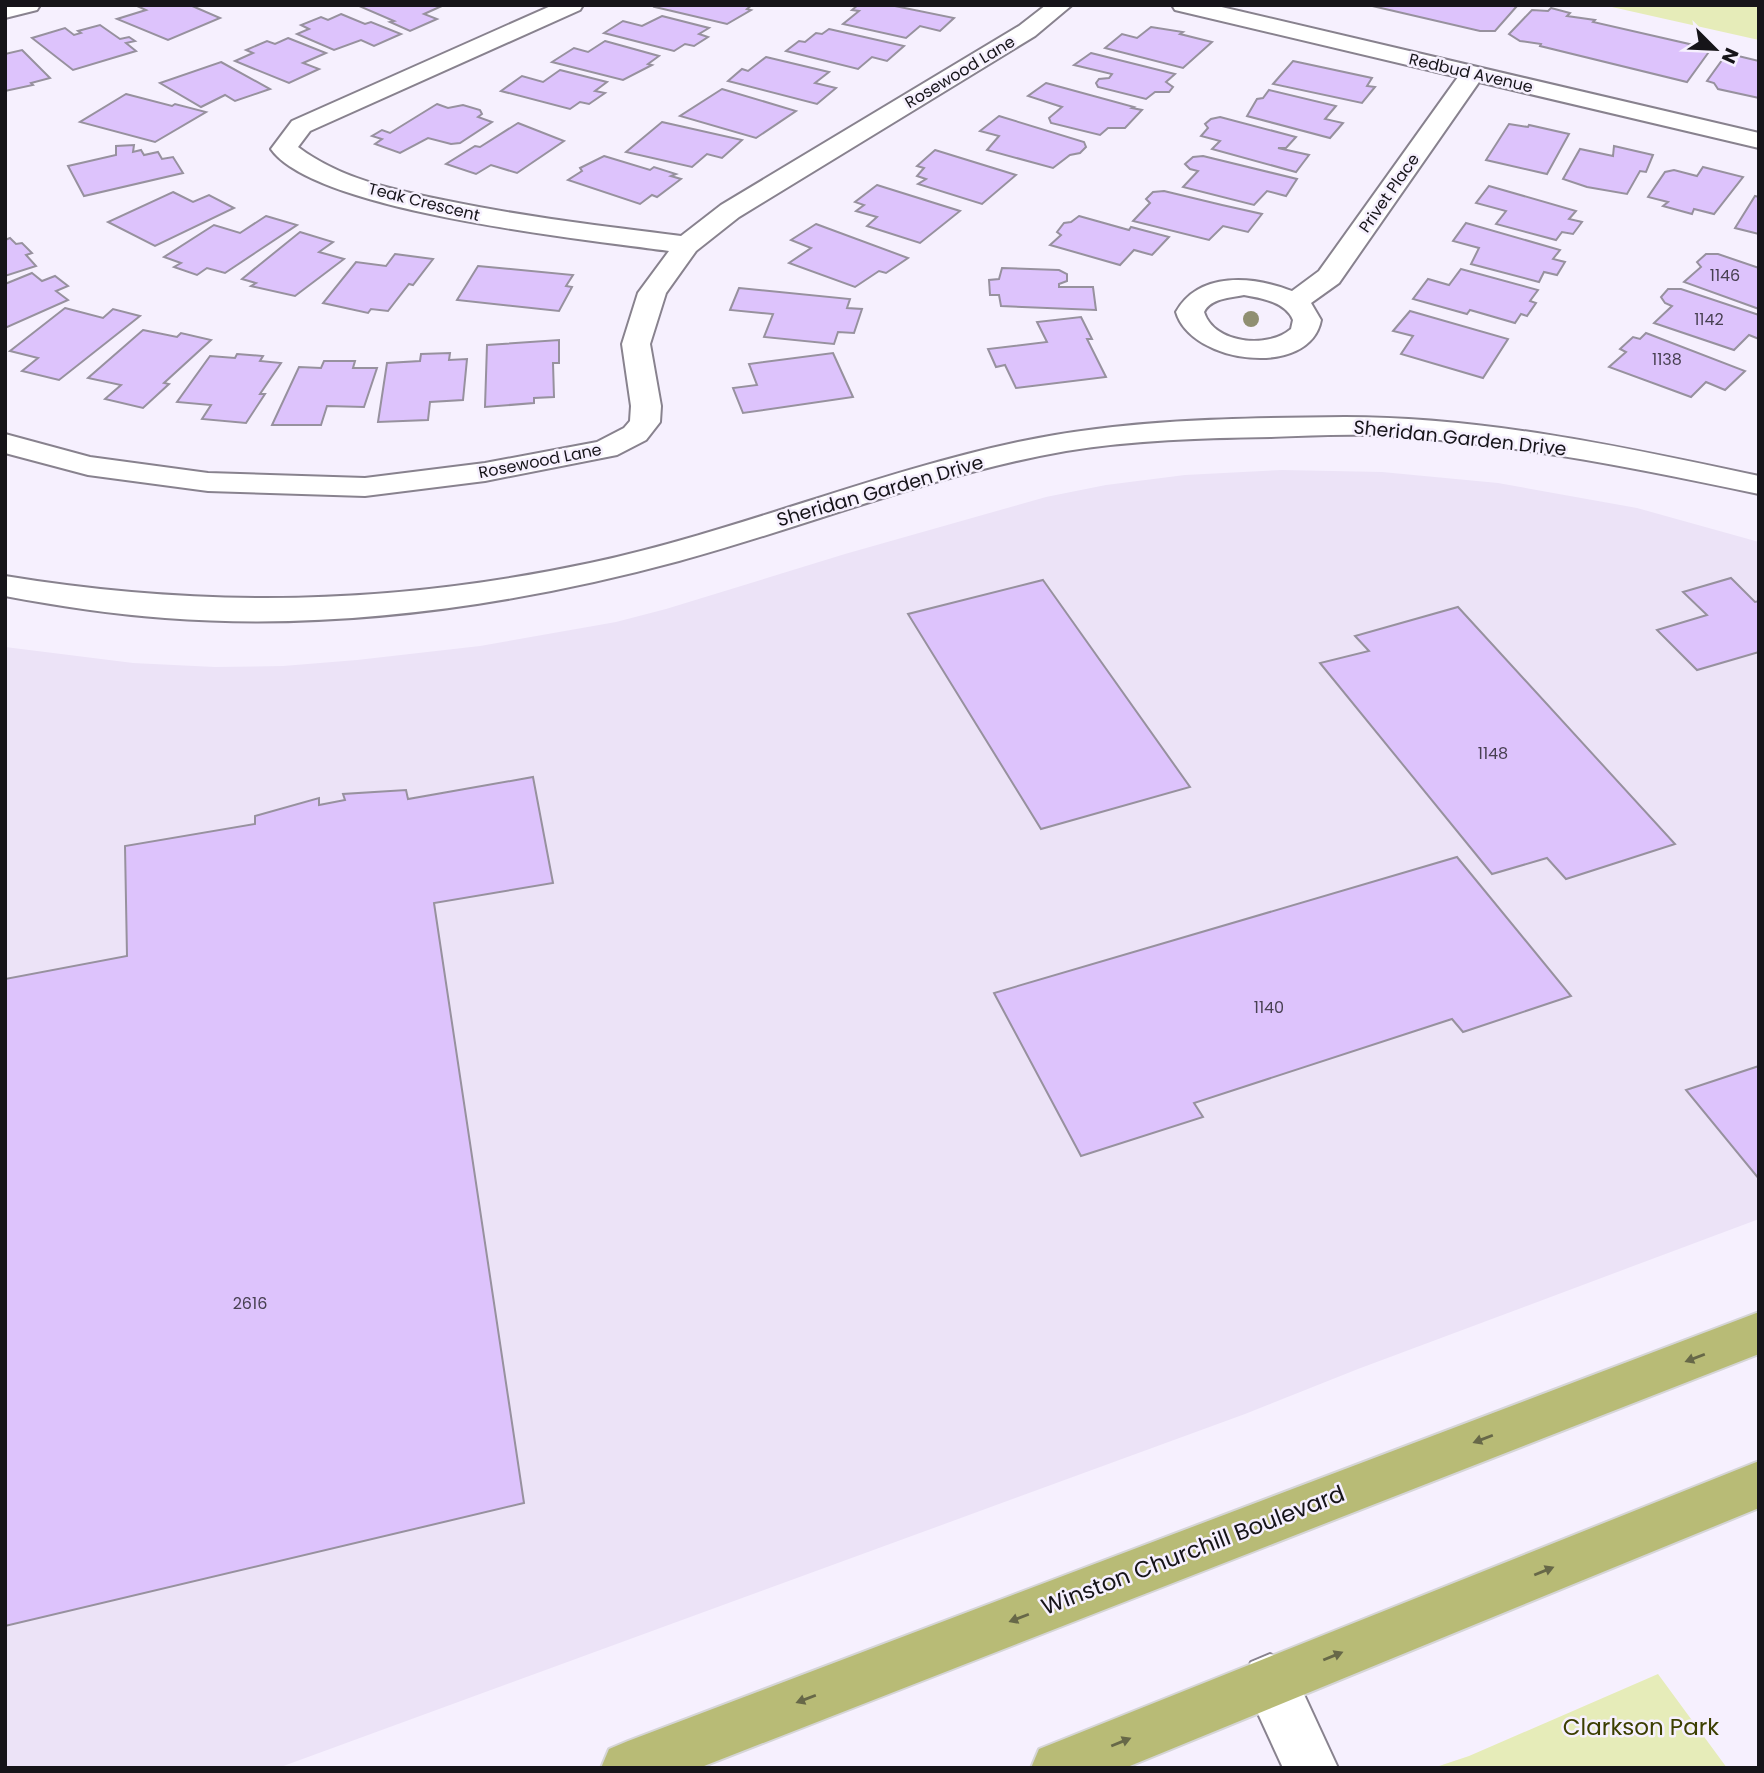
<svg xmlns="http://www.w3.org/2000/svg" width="1764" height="1773" viewBox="0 0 1764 1773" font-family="Poppins,sans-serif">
	<rect width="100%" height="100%" fill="#f6f0fe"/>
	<polygon fill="#ece3f7" points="1282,470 1382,472 1498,483 1637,508 1759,542 1759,1219 1358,1369 1245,1414 278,1768 5,1768 5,647 133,663 215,667 283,666 357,660 480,646 616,622 666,609 845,554 1046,497 1106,485 1185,475"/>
	<g fill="#e6ecb9">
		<polygon points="1603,5 1759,5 1759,40"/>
		<polygon points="1658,1674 1727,1768 1433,1768 1469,1756"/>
	</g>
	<g fill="#ddc3fc" stroke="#97919e" stroke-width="2">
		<polygon points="135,5 190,5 220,18 168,40 117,19 146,10"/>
		<polygon points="361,5 444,5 424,14 437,19 410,31 390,22 394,21 359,6"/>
		<polygon points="658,5 752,5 747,9 751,10 727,24 655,7"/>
		<polygon points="858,5 890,5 954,18 940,31 920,26 906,38 843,24 859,11 852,10"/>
		<polygon points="1368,5 1515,5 1517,6 1495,31 1480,31"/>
		<polygon points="1551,8 1570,13 1567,16 1595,20 1593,22 1711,49 1687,82 1540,46 1541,44 1520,41 1509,34 1532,10 1548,11"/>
		<polygon points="341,14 365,24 371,22 401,34 374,46 361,40 334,50 297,34 309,29 301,25 321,17 328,20"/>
		<polygon points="662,16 709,28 699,34 708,37 694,46 685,44 674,51 604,33 623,21 642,26"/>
		<polygon points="100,25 120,39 129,37 135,41 126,43 136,51 73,70 32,38 65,28 74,35 81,33 78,31"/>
		<polygon points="1151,27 1183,32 1180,34 1212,42 1183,68 1105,48 1122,34 1137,38"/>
		<polygon points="829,29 904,46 887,61 872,57 858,69 786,51 799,41 805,42 816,33 822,34"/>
		<polygon points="288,38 326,53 303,63 319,69 289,83 235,61 253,53 246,50 267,41 275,44"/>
		<polygon points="605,41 659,56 648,64 652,65 623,80 552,62 574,48 588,52"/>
		<polygon points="22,50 50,78 31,83 33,85 5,91 5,54"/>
		<polygon points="1091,53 1175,74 1166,82 1173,87 1169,92 1155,92 1146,99 1098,87 1096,83 1099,79 1109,78 1112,74 1074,65"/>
		<polygon points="1734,55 1759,61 1759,98 1718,89 1714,83 1707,81 1725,56 1733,57"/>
		<polygon points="766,57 829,72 815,83 836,88 817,104 728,81 742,69 748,71"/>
		<polygon points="1293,61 1372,78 1367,86 1375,87 1362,103 1273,84"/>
		<polygon points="221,62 270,89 235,101 225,95 201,107 160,83"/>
		<polygon points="560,70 607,82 595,91 605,93 589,104 580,102 570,109 501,91 522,76 543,82"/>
		<polygon points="1046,83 1134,107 1132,108 1142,110 1125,128 1108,128 1100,135 1051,123 1049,118 1062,107 1028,96"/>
		<polygon points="722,89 796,111 756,138 680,116"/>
		<polygon points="1269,90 1336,106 1325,119 1343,123 1330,138 1247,116 1257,99 1263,98"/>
		<polygon points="126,94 172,106 175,104 206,112 155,142 80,122"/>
		<polygon points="437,104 448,108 463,105 480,110 482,114 478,117 492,122 460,143 451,144 428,138 400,153 375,144 382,139 372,136 382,130 390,133"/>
		<polygon points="999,116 1084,142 1086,147 1080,153 1070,155 1053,168 987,150 999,136 980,131"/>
		<polygon points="1220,117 1296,137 1286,148 1278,148 1309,155 1296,172 1212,149 1220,141 1201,136 1208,128 1205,124 1211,119"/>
		<polygon points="662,122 742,140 722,158 707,154 692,167 626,152"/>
		<polygon points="518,123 564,141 517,173 491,165 476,174 446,164 475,146 480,147"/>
		<polygon points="1509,124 1528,127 1529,125 1569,134 1547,174 1486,160"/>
		<polygon points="134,145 133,152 141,150 144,155 158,152 162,159 173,157 183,173 84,196 68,166 116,155 116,146"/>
		<polygon points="1614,146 1653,155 1646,172 1640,171 1627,194 1587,187 1563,179 1580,149 1613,156"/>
		<polygon points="935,150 1016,175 982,204 918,184 926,179 917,176 924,168 917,166"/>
		<polygon points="604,156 650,170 654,167 676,174 671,176 681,179 657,197 652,195 640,204 568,180 582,171 580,168"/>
		<polygon points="1203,156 1297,179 1286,196 1267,191 1254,205 1183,187 1198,171 1190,169 1185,164 1193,157"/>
		<polygon points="1703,167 1743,177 1714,214 1694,209 1692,214 1663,206 1668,202 1648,197 1665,172 1674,170 1697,176"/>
		<polygon points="877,185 960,211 920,243 867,226 877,217 856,211 864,205 855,202"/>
		<polygon points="1489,186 1576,211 1569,219 1582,222 1573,234 1562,232 1556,240 1496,224 1506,211 1476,203"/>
		<polygon points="1164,191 1222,205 1262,214 1248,232 1223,226 1209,240 1133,221 1150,203 1146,199 1153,192"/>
		<polygon points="173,192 193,202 209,195 234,208 155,246 108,222"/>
		<polygon points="1755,196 1759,197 1759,237 1759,234 1735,228"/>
		<polygon points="266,216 297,225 225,273 207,268 197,275 174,267 181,263 164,257 214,225 240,233"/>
		<polygon points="1079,216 1129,230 1131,227 1169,237 1152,255 1134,250 1120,265 1050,245 1061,235 1057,232 1064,223 1071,222"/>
		<polygon points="1466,223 1560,250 1553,259 1565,262 1557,275 1544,272 1539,282 1471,264 1479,248 1453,241"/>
		<polygon points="816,224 908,258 886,273 879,271 855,287 789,263 811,248 791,240"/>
		<polygon points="300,232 333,242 319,252 344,259 295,296 251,286 256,283 242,279"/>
		<polygon points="10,238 16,244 22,243 32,253 26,255 36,266 5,276 5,240"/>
		<polygon points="395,254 433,259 413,285 409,284 388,311 371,309 368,313 323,303 356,262 386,266"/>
		<polygon points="1706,254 1718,254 1759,268 1759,309 1684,282 1701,267 1697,262"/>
		<polygon points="478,266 573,275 566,286 572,287 559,311 457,300"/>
		<polygon points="1002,268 1059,270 1067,274 1067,281 1059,284 1059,287 1093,287 1096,310 1001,306 999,295 990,295 989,280 999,279"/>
		<polygon points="1461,269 1538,290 1530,301 1536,303 1527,316 1521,314 1515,323 1470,310 1467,314 1413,299 1428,279 1449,285"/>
		<polygon points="32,273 42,281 55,276 68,286 56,291 68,300 5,328 5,284"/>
		<polygon points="739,288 850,299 847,308 862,309 854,333 838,332 834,344 764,337 773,314 730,310"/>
		<polygon points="1668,289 1681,289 1759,315 1759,339 1749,335 1734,350 1654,323 1672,306 1665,303 1661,297"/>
		<polygon points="65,308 103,318 113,309 140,316 59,380 22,371 38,358 10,351"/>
		<polygon points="1410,311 1508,339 1483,378 1401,354 1413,336 1393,331"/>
		<polygon points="1081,317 1092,339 1087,339 1106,377 1016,388 1005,365 996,367 988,349 1047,342 1037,322"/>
		<polygon points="143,330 177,337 181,333 211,340 164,383 169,384 143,408 105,399 121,385 88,378"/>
		<polygon points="1646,333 1745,371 1725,390 1706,382 1691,397 1609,367 1626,352 1620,349 1633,337 1640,339"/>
		<polygon points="559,340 559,363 553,363 554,397 534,398 534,403 485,407 487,345"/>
		<polygon points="450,353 449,360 467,359 463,400 430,402 428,420 378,422 387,363 420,361 421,354"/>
		<polygon points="833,353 853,397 743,413 733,388 757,385 749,364"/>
		<polygon points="237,354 263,356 260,361 281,363 260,394 265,394 246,423 202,419 211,405 177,402 210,356 235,358"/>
		<polygon points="324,361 355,361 353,368 377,368 364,407 327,406 321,425 272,425 299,367 321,368"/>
		<polygon points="1731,578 1755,602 1759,601 1759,652 1697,670 1657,630 1707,615 1683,592"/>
		<polygon points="1043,580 1190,787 1041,829 908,614"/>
		<polygon points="1458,607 1675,844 1566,879 1547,858 1492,874 1320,663 1369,651 1355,636"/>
		<polygon points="533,777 553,883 434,903 524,1503 5,1626 5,979 127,956 125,846 255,824 255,816 319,798 319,805 345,800 343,794 406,790 408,799"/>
		<polygon points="1457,857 1571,996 1463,1032 1452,1019 1194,1103 1203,1117 1081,1156 994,993"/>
		<polygon points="1759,1066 1759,1179 1686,1090"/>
	</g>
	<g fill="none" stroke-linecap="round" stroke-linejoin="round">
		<g stroke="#88828e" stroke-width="4">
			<g id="minor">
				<polygon points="5,5 40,5 37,10 5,18"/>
				<path d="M 553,5 L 583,5 L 580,10 L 310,131 L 298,147 C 342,180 395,190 448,201 C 525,217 603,226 681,236 L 721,205 L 1019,26 L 1046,5 L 1072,5 L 1035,36 L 739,217 L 696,251 L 666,293 L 650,344 L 661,406 L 660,422 L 646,440 L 617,455 L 485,481 L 365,496 L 208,491 L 88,475 L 5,453 L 5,434 L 90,457 L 208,473 L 365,478 L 485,463 L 597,442 L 624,428 L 630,421 L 631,406 L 622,344 L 638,293 L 669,251 C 590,240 315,212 271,149 L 292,121 Z"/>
				<path d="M 1172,5 L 1213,5 L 1759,133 L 1759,148 L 1479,82 L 1339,283 L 1311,303 L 1321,320 C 1310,379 1191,364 1176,312 C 1199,271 1253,276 1292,291 L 1319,271 L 1458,77 L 1175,10 ZM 1244,295 C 1261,298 1286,302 1293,320 L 1291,329 C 1268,349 1214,344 1204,312 C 1211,298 1230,298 1244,295 Z"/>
				<path d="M 1345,417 C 1484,417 1624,447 1759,476 L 1759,494 C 1631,467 1501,441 1370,435 C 1337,434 1304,436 1271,437 C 1202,438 1134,440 1066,451 C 934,474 808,526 679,561 C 512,606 337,631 165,618 C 111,614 58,606 5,596 L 5,576 C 205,609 392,605 590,563 C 735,532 873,473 1018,442 C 1126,419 1236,418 1345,417 Z"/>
				<polygon points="1270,1654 1289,1662 1338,1768 1283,1768 1243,1681 1251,1662"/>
			</g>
		</g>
		<g stroke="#d5d5d6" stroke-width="4">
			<g id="major">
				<polygon points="1759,1312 1759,1354 699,1768 601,1768 609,1749 628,1741"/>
				<polygon points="1759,1461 1759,1508 1125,1768 1031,1768 1039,1749"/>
			</g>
		</g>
		<use href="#minor" fill="#fff" fill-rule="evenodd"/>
		<use href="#major" fill="#b8bb76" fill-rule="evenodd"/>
	</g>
	<circle fill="#908f72" cx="1251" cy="319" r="8"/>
	<defs><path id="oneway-solid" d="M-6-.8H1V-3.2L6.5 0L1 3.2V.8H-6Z" transform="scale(1.75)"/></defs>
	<g fill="#676848">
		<use href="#oneway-solid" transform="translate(1695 1358) rotate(159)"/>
		<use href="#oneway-solid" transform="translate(1483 1439) rotate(159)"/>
		<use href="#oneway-solid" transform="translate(1544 1571) rotate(-22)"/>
		<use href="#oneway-solid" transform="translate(1019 1618) rotate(159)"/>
		<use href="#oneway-solid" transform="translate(1333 1656) rotate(-22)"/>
		<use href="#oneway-solid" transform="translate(806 1699) rotate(159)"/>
		<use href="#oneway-solid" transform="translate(1121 1742) rotate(-22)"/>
	</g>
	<g text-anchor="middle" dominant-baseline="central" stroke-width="5" stroke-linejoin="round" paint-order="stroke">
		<g font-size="16" fill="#161419" stroke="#f6f0fe">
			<text transform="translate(960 72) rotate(-31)">Rosewood Lane</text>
			<text transform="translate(1471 73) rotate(13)">Redbud Avenue</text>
			<text transform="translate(1389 193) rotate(-55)">Privet Place</text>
			<text transform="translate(424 202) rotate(14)">Teak Crescent</text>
			<text transform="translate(540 461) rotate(-11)">Rosewood Lane</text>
		</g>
		<g font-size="16" fill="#484052">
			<text x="1725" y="275">1146</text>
			<text x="1709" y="319">1142</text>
			<text x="1667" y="359">1138</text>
			<text x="1493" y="753">1148</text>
			<text x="1269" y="1007">1140</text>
			<text x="250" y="1303">2616</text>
		</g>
		<g font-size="19" fill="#161419" stroke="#f6f0fe">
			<text transform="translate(1460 438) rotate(6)">Sheridan Garden Drive</text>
			<text transform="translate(880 491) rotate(-16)">Sheridan Garden Drive</text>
		</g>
		<g font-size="23" fill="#161419" stroke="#f6f0fe">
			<text transform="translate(1193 1550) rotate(-21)">Winston Churchill Boulevard</text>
		</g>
		<g font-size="23" fill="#3c3f00" stroke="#f6f0fe">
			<text x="1641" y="1727">Clarkson Park</text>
		</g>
	</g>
	<rect width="1764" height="1773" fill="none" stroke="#161419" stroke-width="14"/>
	<g transform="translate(1715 49) rotate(114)" stroke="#f6f0fe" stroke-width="5" paint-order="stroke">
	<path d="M0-5L12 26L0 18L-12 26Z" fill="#161419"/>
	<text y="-10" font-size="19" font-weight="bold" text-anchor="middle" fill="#161419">N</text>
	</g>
</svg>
